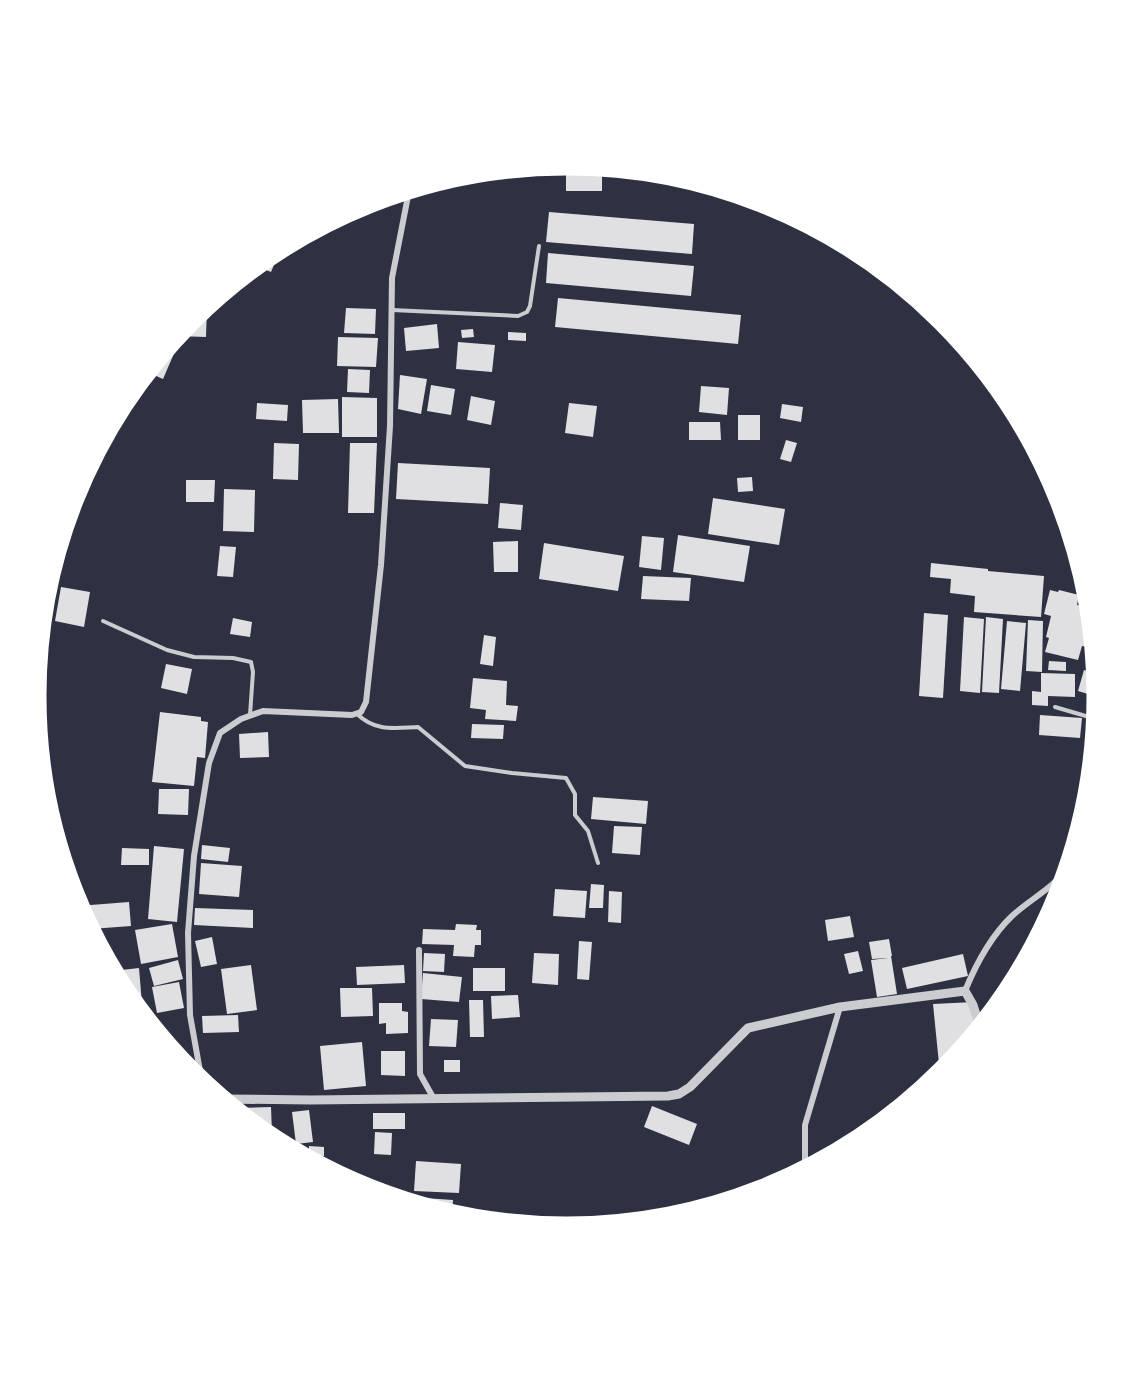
<svg xmlns="http://www.w3.org/2000/svg" width="1133" height="1392" viewBox="0 0 1133 1392" font-family="'DM Sans',sans-serif">
	<rect width="100%" height="100%" fill="#2d3142"/>
	<g fill="#e0e0e3">
		<polygon points="554,165 555,165 554,175 517,173 517,169"/>
		<rect x="566" y="168" width="36" height="23"/>
		<polygon points="549,212 694,224 692,254 546,242"/>
		<polygon points="281,248 271,272 256,266 271,253"/>
		<polygon points="548,253 694,266 691,296 546,283"/>
		<polygon points="558,298 741,315 738,344 555,327"/>
		<polygon points="207,306 206,337 177,336 191,320"/>
		<polygon points="346,308 376,309 375,334 344,333"/>
		<polygon points="437,324 439,348 406,351 404,328"/>
		<polygon points="473,329 474,337 462,338 461,330"/>
		<polygon points="508,332 526,333 526,341 508,340"/>
		<polygon points="338,337 378,338 376,367 337,366"/>
		<polygon points="174,339 179,342 163,379 147,372"/>
		<polygon points="458,342 495,345 492,372 456,369"/>
		<polygon points="348,369 370,370 369,393 347,392"/>
		<polygon points="400,375 427,379 421,414 398,409"/>
		<polygon points="431,385 455,389 451,415 427,411"/>
		<polygon points="701,386 729,388 727,415 699,412"/>
		<polygon points="471,396 495,401 491,425 467,420"/>
		<polygon points="342,397 377,398 377,437 342,437"/>
		<polygon points="338,399 339,433 303,433 302,400"/>
		<polygon points="257,403 288,405 287,421 256,419"/>
		<polygon points="569,403 597,406 593,437 565,433"/>
		<polygon points="782,404 803,407 801,422 780,418"/>
		<rect x="738" y="415" width="22" height="25"/>
		<polygon points="689,422 720,422 721,440 689,440"/>
		<polygon points="786,440 797,443 791,462 780,459"/>
		<polygon points="274,443 299,444 298,480 273,479"/>
		<polygon points="350,443 377,443 374,513 348,513"/>
		<polygon points="398,463 490,468 488,504 396,499"/>
		<polygon points="752,477 753,491 738,492 737,478"/>
		<polygon points="186,480 215,480 214,502 186,502"/>
		<polygon points="224,489 255,490 254,532 223,531"/>
		<polygon points="713,498 785,509 779,545 708,534"/>
		<polygon points="500,503 523,505 521,530 498,528"/>
		<polygon points="678,535 750,546 744,582 673,572"/>
		<polygon points="642,536 664,538 661,570 639,567"/>
		<polygon points="518,541 518,572 494,572 493,542"/>
		<polygon points="544,543 624,556 618,591 539,579"/>
		<polygon points="220,546 236,547 233,577 217,576"/>
		<polygon points="931,563 988,569 988,571 1044,576 1041,617 974,612 975,596 950,593 951,579 930,577"/>
		<polygon points="643,576 691,578 689,601 641,599"/>
		<polygon points="61,587 90,592 84,627 55,621"/>
		<polygon points="1050,590 1058,592 1059,590 1079,595 1077,605 1090,608 1096,668 1087,666 1092,648 1082,646 1078,660 1045,652 1049,638 1046,637 1051,616 1044,614"/>
		<polygon points="924,613 948,615 943,698 919,696"/>
		<polygon points="964,617 984,619 980,693 960,691"/>
		<polygon points="986,617 1003,619 999,693 982,692"/>
		<polygon points="233,618 252,622 250,637 230,634"/>
		<polygon points="1028,620 1043,621 1042,672 1026,671"/>
		<polygon points="1007,621 1026,623 1020,691 1001,689"/>
		<polygon points="484,635 496,637 493,666 480,664"/>
		<polygon points="1049,661 1066,662 1066,671 1048,670"/>
		<polygon points="166,664 192,669 187,694 161,688"/>
		<polygon points="1084,670 1096,673 1098,697 1078,691"/>
		<polygon points="1041,673 1075,674 1075,697 1048,696 1048,706 1032,705 1032,691 1041,692"/>
		<polygon points="473,678 507,681 506,705 518,706 516,721 485,719 486,710 470,708"/>
		<polygon points="160,712 201,717 201,721 208,722 205,758 197,757 194,786 152,782"/>
		<polygon points="1040,715 1082,718 1080,738 1039,735"/>
		<polygon points="472,724 504,725 503,739 471,738"/>
		<polygon points="268,732 269,757 240,758 239,734"/>
		<polygon points="159,789 189,789 188,815 158,814"/>
		<polygon points="593,797 648,801 646,824 591,819"/>
		<polygon points="614,826 642,827 640,855 612,853"/>
		<polygon points="202,845 230,848 228,862 201,859"/>
		<polygon points="154,846 184,849 177,922 148,919"/>
		<polygon points="122,848 149,849 149,865 121,865"/>
		<polygon points="201,863 242,866 239,897 199,894"/>
		<polygon points="591,884 604,885 603,908 589,908"/>
		<polygon points="555,889 587,891 585,918 553,916"/>
		<polygon points="609,891 622,892 621,923 608,922"/>
		<polygon points="129,902 131,926 91,929 78,906"/>
		<polygon points="1055,904 1044,925 1043,906"/>
		<polygon points="195,908 253,910 253,928 194,925"/>
		<polygon points="850,916 854,937 828,941 825,920"/>
		<polygon points="172,924 178,957 141,964 135,930"/>
		<polygon points="456,924 477,925 476,930 481,930 481,945 475,945 474,957 453,956 454,945 422,944 423,929 455,930"/>
		<polygon points="212,937 217,964 201,967 195,941"/>
		<polygon points="889,939 892,956 891,956 897,994 877,997 871,960 888,958 872,959 869,942"/>
		<polygon points="579,941 592,942 589,980 577,979"/>
		<polygon points="858,951 863,971 849,974 844,954"/>
		<polygon points="424,953 445,954 444,972 423,971"/>
		<polygon points="534,953 559,954 558,985 532,983"/>
		<polygon points="963,954 968,976 907,989 902,968"/>
		<polygon points="178,960 183,979 154,986 149,968"/>
		<polygon points="251,965 257,1010 227,1014 221,969"/>
		<polygon points="404,965 405,983 357,985 356,967"/>
		<polygon points="139,968 142,1004 135,1005 124,991 113,971"/>
		<rect x="473" y="968" width="32" height="23"/>
		<polygon points="423,973 462,977 459,1002 421,999"/>
		<polygon points="179,982 184,1008 157,1013 152,987"/>
		<polygon points="340,988 372,988 373,1016 341,1017"/>
		<polygon points="518,995 520,1017 492,1019 491,996"/>
		<polygon points="469,1000 483,1000 484,1037 470,1037"/>
		<polygon points="974,1002 979,1028 940,1074 933,1004"/>
		<polygon points="379,1003 402,1003 402,1011 408,1012 408,1033 386,1034 386,1023 379,1024"/>
		<polygon points="238,1015 239,1032 203,1033 202,1016"/>
		<polygon points="431,1019 458,1020 456,1047 429,1046"/>
		<polygon points="362,1042 366,1086 324,1090 320,1046"/>
		<polygon points="381,1051 405,1051 405,1076 381,1075"/>
		<rect x="444" y="1060" width="16" height="12"/>
		<polygon points="652,1106 697,1124 689,1145 644,1127"/>
		<polygon points="271,1107 272,1133 264,1133 234,1108"/>
		<polygon points="309,1110 313,1142 296,1144 292,1112"/>
		<rect x="373" y="1113" width="32" height="16"/>
		<polygon points="375,1132 392,1133 391,1155 374,1154"/>
		<polygon points="309,1146 324,1147 324,1156 309,1156"/>
		<polygon points="416,1161 461,1164 459,1193 414,1191"/>
		<polygon points="389,1195 416,1196 416,1203"/>
		<polygon points="424,1198 453,1200 452,1215 424,1206"/>
	</g>
	<g fill="none" stroke-linecap="round" stroke-linejoin="round">
		<g stroke="#caccd0" stroke-width="4">
			<polyline points="392,310 518,316 527,312 530,306 539,246"/>
			<polyline points="103,621 167,650 194,657 233,658 251,662 253,672 250,715"/>
			<polyline points="1055,707 1096,719"/>
			<path d="M 357,714 C 376,732 394,728 418,727 L 465,766 L 512,773 L 566,778 L 575,794 L 575,815 L 588,831 L 598,863"/>
		</g>
		<g stroke="#caccd0" stroke-width="6">
			<polyline points="1069,862 1089,787"/>
			<polyline points="419,950 420,1074 434,1099"/>
			<path d="M 965,991 C 976,964 990,937 1012,916 C 1030,899 1054,888 1068,867"/>
			<polyline points="202,1082 190,1015 188,933 194,856 209,763 220,733 241,719 263,711 352,715 361,712 366,702 381,565 390,426 392,278 409,191"/>
			<polyline points="805,1169 805,1125 840,1007"/>
		</g>
		<polyline stroke="#caccd0" stroke-width="9" points="223,1099 311,1100 668,1096 679,1094 690,1087 748,1028 840,1007 965,991 973,1005 980,1027"/>
	</g>
	<path d="M0 0H1133V1392H0ZM566 174H567A521 521 0 0 1 1088 695V697A521 521 0 0 1 567 1218H566A521 521 0 0 1 45 697V695A521 521 0 0 1 566 174Z" fill="#fff" fill-rule="evenodd"/>
	<path fill="none" stroke="#fff" stroke-width="3" d="M566 174H567A521 521 0 0 1 1088 695V697A521 521 0 0 1 567 1218H566A521 521 0 0 1 45 697V695A521 521 0 0 1 566 174Z"/>
</svg>
